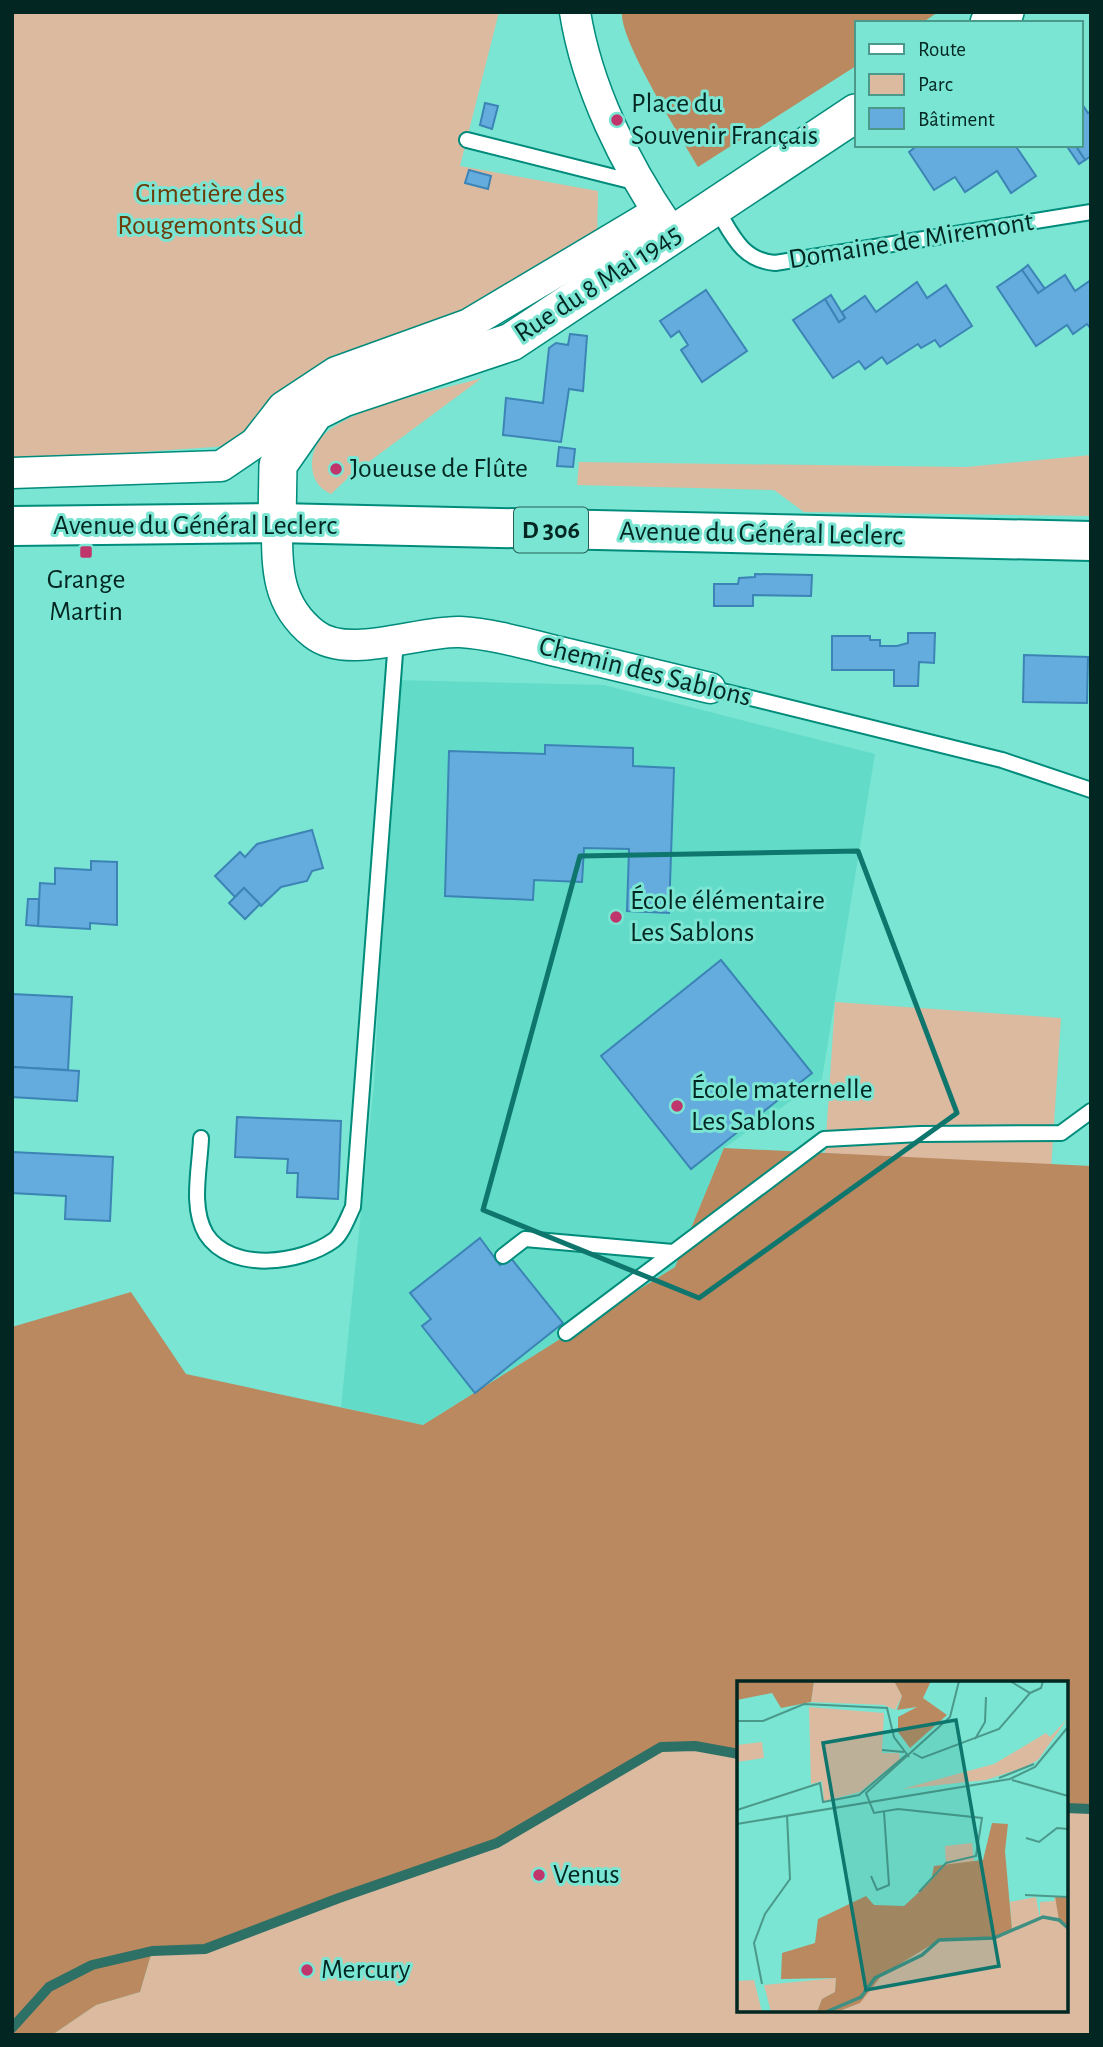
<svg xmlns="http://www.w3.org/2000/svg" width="1103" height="2047" viewBox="0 0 1103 2047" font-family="'Alegreya Sans',sans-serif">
	<rect width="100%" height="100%" fill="#7ae5d2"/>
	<polygon fill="#62dcc8" points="395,680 604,685 875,754 822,1079 724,1148 675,1267 423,1425 341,1407 374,1083"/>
	<g fill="#dbbaa0">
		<polygon points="12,12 499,12 460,166 598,191 597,240 228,446 12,461"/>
		<path d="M 482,378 L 351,475 L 331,494 C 318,488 312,478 312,464 C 312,451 318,439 328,431 C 360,405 441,390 482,378 Z"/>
		<polygon points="1091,455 1091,516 804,512 774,490 577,485 579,462 966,467"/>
		<polygon points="835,1002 1061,1018 1051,1169 825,1153"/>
		<polygon points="695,1746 739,1754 739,2010 1066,2010 1066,1808 1091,1809 1091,2035 52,2035 96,2005 140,1992 152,1951 205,1949 339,1898 496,1843 661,1747"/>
	</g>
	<g fill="#ba8960">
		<path d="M 622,12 L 938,12 L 922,23 L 856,23 L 856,66 L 698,167 C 682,139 619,40 622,12 Z"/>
		<polygon points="724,1148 1091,1166 1091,1809 1066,1808 1066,1683 739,1683 739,1754 695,1746 661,1747 497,1843 339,1898 205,1949 152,1951 140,1992 96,2005 52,2035 12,2035 12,1327 131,1292 186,1374 423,1425 675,1267"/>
	</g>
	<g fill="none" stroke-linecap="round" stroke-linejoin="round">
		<g stroke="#2d7065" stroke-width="10">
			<polyline points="1066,1808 1091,1809"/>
			<polyline points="12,2028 49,1987 92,1965 152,1951 205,1949 339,1898 497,1843 661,1747 695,1746 739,1754"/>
		</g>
	</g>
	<g fill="#64acde" stroke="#3c84b5" stroke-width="2">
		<polygon points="1080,101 1088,113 1091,111 1091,156 1085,160 1075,145 1080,145"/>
		<polygon points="485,103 498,106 492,129 480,125"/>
		<polygon points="918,145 1015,145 1036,176 1011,193 997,171 965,192 955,177 934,190 909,152"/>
		<polygon points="1066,145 1075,145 1085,160 1079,164"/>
		<polygon points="469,170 491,176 488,189 465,183"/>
		<polygon points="1028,265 1045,289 1038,293 1022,270"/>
		<polygon points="1022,270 1038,293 1065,275 1075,291 1091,280 1091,329 1087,324 1073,334 1067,325 1036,346 997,287"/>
		<polygon points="917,282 927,298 946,285 972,326 940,347 935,340 921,348 918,344 887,364 882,357 865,369 859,361 833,378 793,320 825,299 839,322 845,318 842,312 865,296 876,312"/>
		<polygon points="706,290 747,351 702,382 681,350 688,345 679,331 671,337 660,321"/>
		<polygon points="831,295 845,318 839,322 825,299"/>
		<polygon points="570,334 587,336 583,391 569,389 561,442 503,435 506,398 543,403 549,348 556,343 568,345"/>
		<polygon points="559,447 575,449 573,467 557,466"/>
		<polygon points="755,574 812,575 811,596 753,595 753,606 714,606 714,584 738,584 739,578 755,577"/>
		<polygon points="908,633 935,633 934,663 919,662 918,686 894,686 894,670 832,670 832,636 870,636 870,640 880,640 880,646 897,646 908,643"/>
		<polygon points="1024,655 1088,657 1087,703 1023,702"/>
		<polygon points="545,745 633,748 633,766 674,768 669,913 627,911 629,849 584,848 582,882 534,880 533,900 445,896 449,751 545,754"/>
		<polygon points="312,830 323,868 312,871 307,881 281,887 261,906 244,888 235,897 215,876 240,852 245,857 257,844"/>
		<polygon points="91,861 117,862 117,925 90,923 90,929 38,926 40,883 55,884 55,868 91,870"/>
		<polygon points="244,888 260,904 245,919 229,903"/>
		<polygon points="28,899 39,899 38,926 26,925"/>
		<polygon points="721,960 812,1073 691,1169 601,1056"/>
		<polygon points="12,994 72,997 68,1070 12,1067"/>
		<polygon points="13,1067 79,1071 77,1101 12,1097"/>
		<polygon points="237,1117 341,1121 338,1199 297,1197 298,1173 287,1173 288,1159 235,1157"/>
		<polygon points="12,1152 113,1157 110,1221 65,1219 66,1196 12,1193"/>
		<polygon points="480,1238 500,1265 510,1257 563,1323 475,1393 422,1326 431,1319 410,1293"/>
	</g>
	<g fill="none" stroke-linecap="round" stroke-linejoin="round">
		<g stroke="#008b7b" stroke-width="18">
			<g id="service">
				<polyline points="467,140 638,183"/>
				<path d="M 716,208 C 732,234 741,260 775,263 L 1091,212"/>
				<polyline points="710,688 1002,760 1091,790"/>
				<path d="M 201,1138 C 200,1168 190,1207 206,1234 C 231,1273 301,1264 334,1240 C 342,1234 348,1217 353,1207 L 396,640"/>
				<polyline points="503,1256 525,1239 673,1252"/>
				<polyline points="566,1333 824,1139 920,1134 1061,1133 1091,1111"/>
			</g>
		</g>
		<g stroke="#008b7b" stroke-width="33">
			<g id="minor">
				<path d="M 575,12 C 587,88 625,164 668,227"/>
				<polyline points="12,473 221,466 255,443 283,407 336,372 469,324 657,212"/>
				<path d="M 277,523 C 277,567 276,604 314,634 C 348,661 420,630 460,632 C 493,634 527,644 560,652 C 610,664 660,676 710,688"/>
			</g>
		</g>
		<g stroke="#008b7b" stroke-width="40">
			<g id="tertiary">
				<polyline points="989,23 1005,12"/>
				<polyline points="277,523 278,465 315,412 343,398 511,342 856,113"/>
			</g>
		</g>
		<g stroke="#008b7b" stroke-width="42">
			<polyline id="primary" points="12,526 277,523 1091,541"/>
		</g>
		<use href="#service" stroke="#fff" stroke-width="14"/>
		<use href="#minor" stroke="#fff" stroke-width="30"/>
		<use href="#tertiary" stroke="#fff" stroke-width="37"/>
		<use href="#primary" stroke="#fff" stroke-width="38"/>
	</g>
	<path fill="none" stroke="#0f766e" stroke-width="5" stroke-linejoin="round" d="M 858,851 L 957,1113 L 699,1298 L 483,1210 L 580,856 Z"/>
	<g fill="#c0356c" stroke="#7ae5d2" stroke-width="2.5">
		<circle cx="617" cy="120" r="7"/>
		<circle cx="336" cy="469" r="7"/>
		<rect x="79" y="545" width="14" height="14" rx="3.5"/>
		<circle cx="616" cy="917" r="7"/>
		<circle cx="677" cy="1106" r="7"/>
		<circle cx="539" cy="1875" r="7"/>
		<circle cx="307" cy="1970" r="7"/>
	</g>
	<g text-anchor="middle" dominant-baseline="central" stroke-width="6" stroke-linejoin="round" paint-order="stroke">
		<rect fill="#7ae5d2" stroke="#265f56" stroke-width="2" x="514" y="507.5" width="74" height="45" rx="5"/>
		<g font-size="26" font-weight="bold" fill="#022621">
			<text x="551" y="530">D 306</text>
		</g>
		<g font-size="28" fill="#022621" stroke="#7ae5d2" text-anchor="start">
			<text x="631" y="104">Place du<tspan x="631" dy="32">Souvenir Français</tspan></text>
			<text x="350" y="469">Joueuse de Flûte</text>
			<text x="86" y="580" text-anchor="middle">Grange<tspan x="86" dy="32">Martin</tspan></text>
			<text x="630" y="901">École élémentaire<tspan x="630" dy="32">Les Sablons</tspan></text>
			<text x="691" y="1090">École maternelle<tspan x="691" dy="32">Les Sablons</tspan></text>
			<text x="553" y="1875">Venus</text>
			<text x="321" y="1970">Mercury</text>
		</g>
		<g font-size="28" fill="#6c3c09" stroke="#7ae5d2">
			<text x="210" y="194">Cimetière des<tspan x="210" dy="32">Rougemonts Sud</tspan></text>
		</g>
		<g font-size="28" fill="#022621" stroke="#7ae5d2">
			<text transform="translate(911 241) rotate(-9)">Domaine de Miremont</text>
			<text transform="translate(598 284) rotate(-33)">Rue du 8 Mai 1945</text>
			<text x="195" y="526">Avenue du Général Leclerc</text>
			<text transform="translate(761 534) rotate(1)">Avenue du Général Leclerc</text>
			<text transform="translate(645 672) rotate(14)">Chemin des Sablons</text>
		</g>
	</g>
	<g transform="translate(737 1681)">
		<rect width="331" height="331" fill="#7ae5d2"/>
		<path d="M 77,0 L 157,0 L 165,15 L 158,29 L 147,24 L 74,21 ZM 72,26 L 147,32 L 145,72 L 162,72 L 163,78 L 123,111 L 87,120 L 85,100 L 74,103 ZM 331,37 L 301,79 L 288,86 L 249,99 L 165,108 L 257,83 L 309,52 L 313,56 ZM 25,61 L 27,77 L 0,81 L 0,64 ZM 235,162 L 237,181 L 209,184 L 208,165 ZM 318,215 L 331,247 L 331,331 L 100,331 L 118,324 L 145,294 L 202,259 L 257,257 L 275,249 L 273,221 L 299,216 L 303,237 L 303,221 L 317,220 ZM 99,297 L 98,311 L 85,318 L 80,331 L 34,331 L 27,304 ZM 17,299 L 25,331 L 0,331 L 0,300 Z" fill="#dbbaa0"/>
		<path d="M 0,0 L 77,0 L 74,21 L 44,27 L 35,12 L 0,19 ZM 157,0 L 194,0 L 186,17 L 210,34 L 173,67 L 161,51 L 161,36 L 180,26 L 160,29 L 165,15 ZM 255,142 L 271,143 L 268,170 L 275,249 L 252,257 L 202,259 L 145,294 L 123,322 L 100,331 L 80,331 L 85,318 L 98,311 L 99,297 L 44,298 L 45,272 L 78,262 L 81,238 L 129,215 L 137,224 L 167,225 L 194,200 L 197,185 L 246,179 ZM 318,215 L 331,216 L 331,247 L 322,239 Z" fill="#ba8960"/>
		<path fill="none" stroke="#3f8f82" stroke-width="3.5" d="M 89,331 L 124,316 L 138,297 L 185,274 L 202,259 L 257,257 L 306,236 L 322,239 L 331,247"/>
		<path fill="none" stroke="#4a998b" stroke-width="2" d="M 273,0 L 293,12 L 304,7 L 306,0M 0,40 L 26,40 L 67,23 L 150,27 L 157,56 L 172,76M 238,58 L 248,41 L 249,16M 145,69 L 167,71M 176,72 L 185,77 L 262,48 L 293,12M 262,97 L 297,83M 275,99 L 331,115M 0,129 L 83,102 L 86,121 L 122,114 L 169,74M 0,143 L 273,98 L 298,86 L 331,46M 289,157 L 302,161 L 320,147 L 331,148M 134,195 L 140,209 L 152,204 L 147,131M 182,211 L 209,182 L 239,175 L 245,137 L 161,128 L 137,132 L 129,112 L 213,36 L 222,0M 288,214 L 331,216M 25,303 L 17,262 L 28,233 L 53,198 L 50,134"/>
		<path fill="#0f766e" fill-opacity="0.15" stroke="#0f766e" stroke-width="3.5" d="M 219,39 L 262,285 L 129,309 L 86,62 Z"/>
		<rect width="331" height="331" fill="none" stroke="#022621" stroke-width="3.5"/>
	</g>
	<rect width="1103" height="2047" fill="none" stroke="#022621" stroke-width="28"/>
	<rect x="855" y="21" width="228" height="126" fill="#7ae5d2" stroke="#4a998b" stroke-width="2"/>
	<rect x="869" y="44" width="35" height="10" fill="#ffffff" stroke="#4a998b" stroke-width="2"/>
	<text x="918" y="56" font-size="21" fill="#022621">Route</text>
	<rect x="869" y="74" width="35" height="21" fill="#dbbaa0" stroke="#4a998b" stroke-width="2"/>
	<text x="918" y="91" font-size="21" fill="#022621">Parc</text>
	<rect x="869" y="108" width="35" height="21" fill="#64acde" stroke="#4a998b" stroke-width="2"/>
	<text x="918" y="126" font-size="21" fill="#022621">Bâtiment</text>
</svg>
